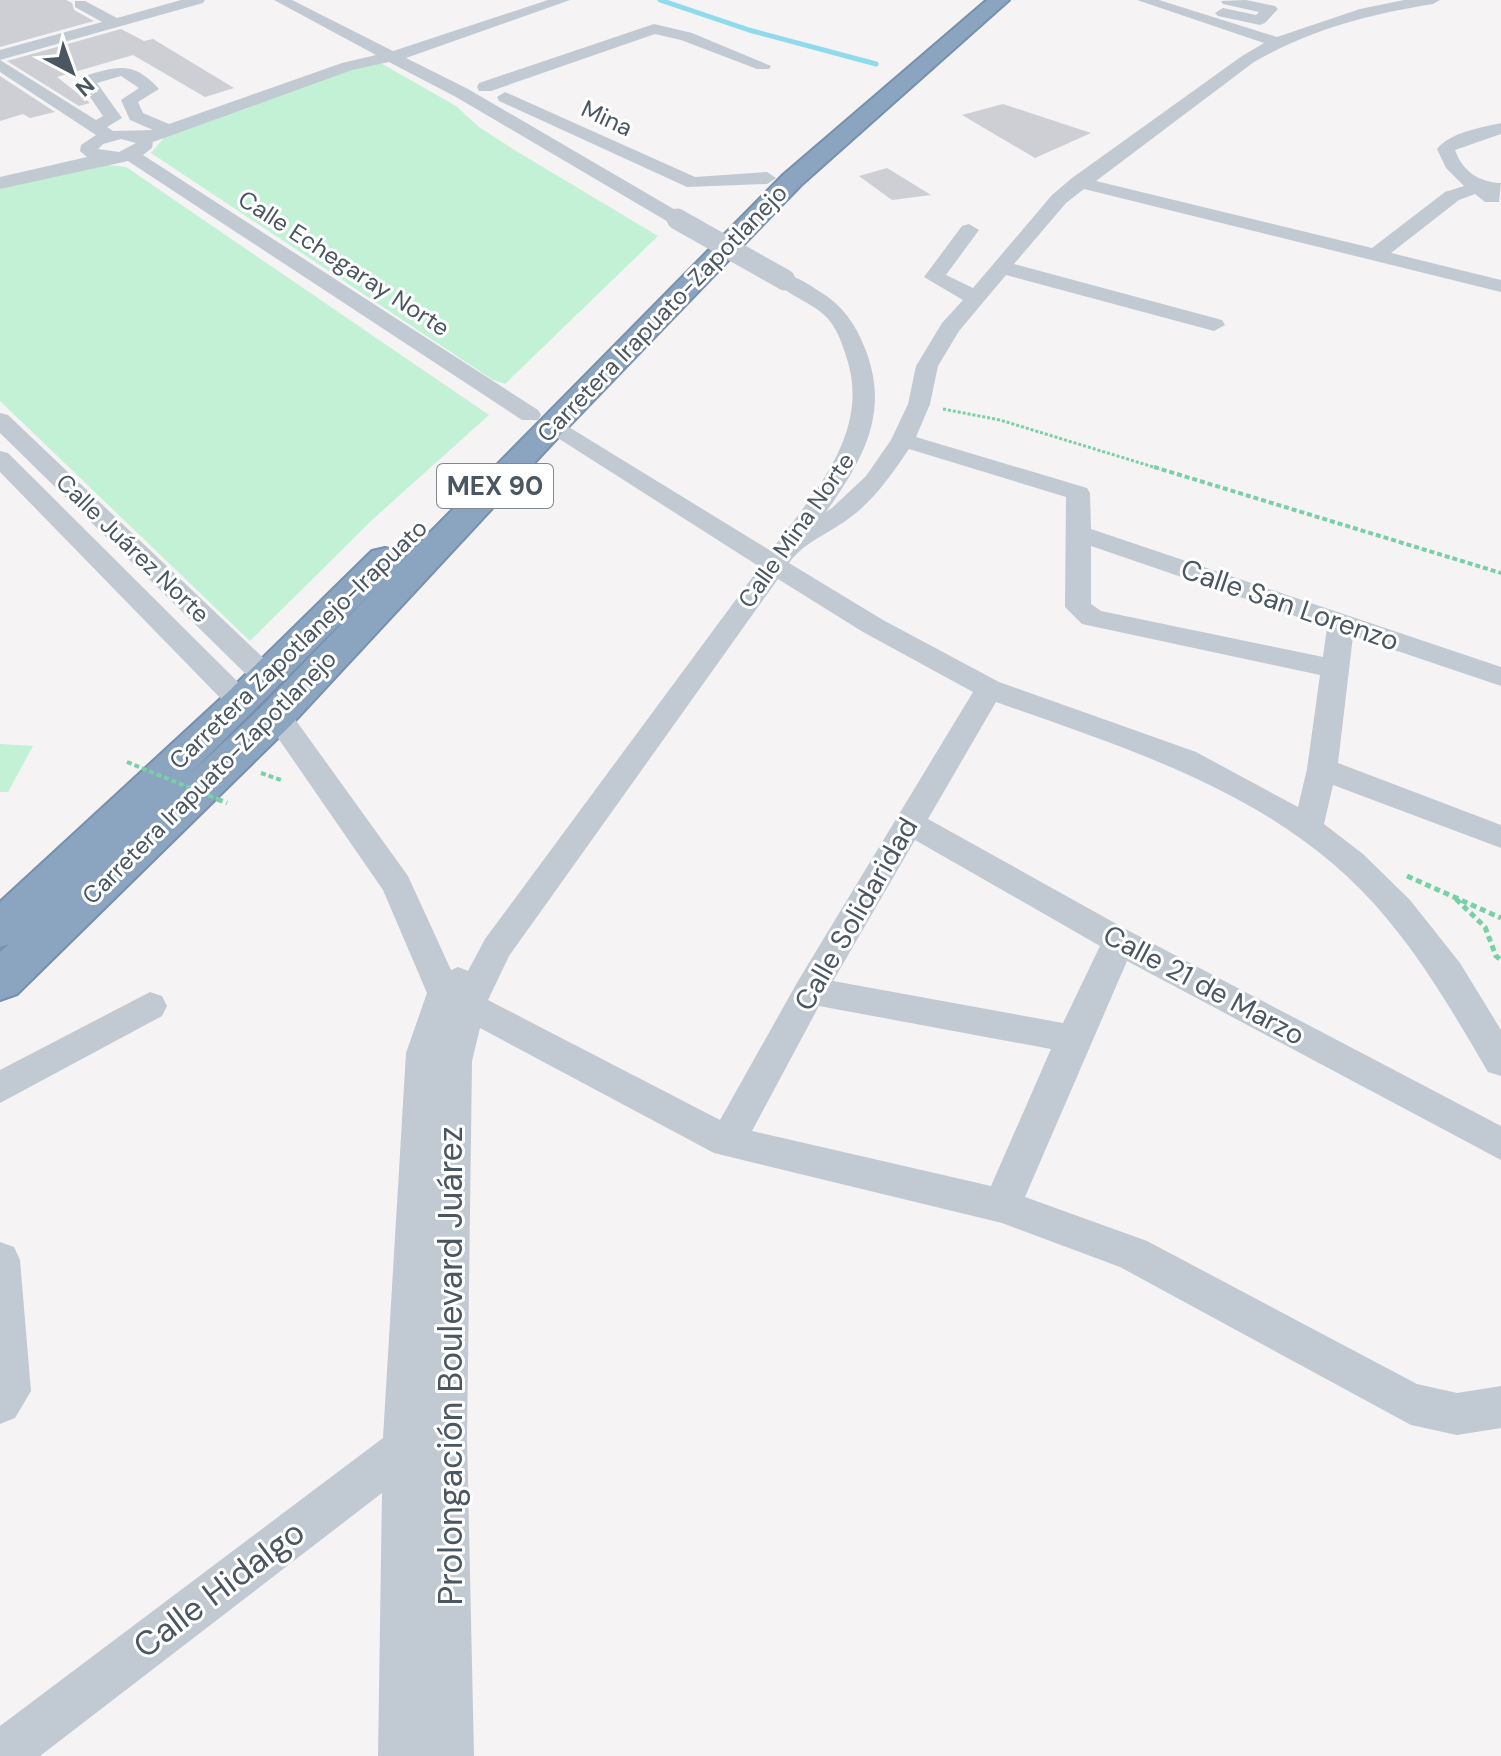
<svg xmlns="http://www.w3.org/2000/svg" width="1501" height="1756" viewBox="0 0 1501 1756" font-family="'DM Sans',sans-serif">
	<rect width="100%" height="100%" fill="#f5f3f3"/>
	<g fill="#c3f1d5">
		<polygon points="377,61 456,106 479,127 516,151 658,236 505,384 493,380 151,153 168,133"/>
		<polygon points="101,164 126,167 489,415 372,520 250,641 0,401 0,187"/>
		<polygon points="0,744 33,746 8,792 0,792"/>
	</g>
	<g fill="none" stroke-linecap="round" stroke-linejoin="round">
		<polyline stroke="#90daee" stroke-width="5" points="660,0 749,30 876,64"/>
	</g>
	<g fill="#cdcfd5">
		<polygon points="0,0 66,0 72,3 74,10 94,21 0,47"/>
		<polygon points="121,29 144,41 153,39 234,88 205,97 133,55 57,77 90,103 79,106 7,61"/>
		<polygon points="0,76 55,112 30,118 23,114 0,121"/>
		<polygon points="1003,104 1091,133 1035,158 962,115"/>
		<polygon points="887,168 931,195 892,200 859,176"/>
	</g>
	<g fill="none" stroke-linecap="round" stroke-linejoin="round">
		<g stroke="#7690ad" stroke-width="4">
			<path id="highway" d="M 987,0 L 1009,0 L 801,185 L 562,433 L 291,725 L 17,994 L 0,1000 L 0,952 L 9,944 L 0,947 L 0,902 L 227,693 L 372,551 L 385,548 L 398,551 L 403,559 L 398,565 L 783,175 ZM 380,584 L 263,705 L 187,777 Z"/>
		</g>
		<polyline stroke="#7ad0a6" stroke-width="3" stroke-dasharray="3 2" stroke-linecap="butt" points="943,409 1000,420 1160,469"/>
		<g stroke="#7ad0a6" stroke-width="4" stroke-dasharray="5 3" stroke-linecap="butt">
			<polyline points="1154,467 1501,573"/>
			<polyline points="261,773 281,780"/>
		</g>
		<g stroke="#7ad0a6" stroke-width="5" stroke-dasharray="6 4" stroke-linecap="butt">
			<polyline points="1407,876 1501,918"/>
			<polyline points="1456,899 1485,927 1496,956 1501,960"/>
		</g>
		<g fill="#c1cad2" fill-rule="evenodd">
			<polygon points="181,0 205,0 203,3 0,60 0,50 102,22 75,7 75,1 85,1 117,18"/>
			<path d="M 274,0 L 292,0 L 393,51 L 548,0 L 570,0 L 406,58 L 468,89 L 684,215 L 687,219 L 684,223 L 670,223 L 456,97 L 389,62 L 352,70 L 153,142 L 152,148 L 143,155 L 538,410 L 541,415 L 538,420 L 522,420 L 128,161 L 0,189 L 0,177 L 87,157 L 80,151 L 81,145 L 96,135 L 0,72 L 0,60 L 96,120 L 103,116 L 79,81 L 81,77 C 116,67 132,59 159,89 L 138,102 L 143,113 L 169,124 L 342,63 L 376,55 ZM 121,76 L 139,88 L 121,100 L 130,120 L 153,130 L 113,131 L 107,127 L 122,118 L 97,83 ZM 121,139 L 136,143 L 119,152 L 98,149 L 103,144 Z"/>
			<path d="M 1137,0 L 1159,0 L 1277,37 L 1360,9 L 1404,0 L 1440,0 L 1433,4 C 1369,14 1310,30 1254,62 L 1096,181 L 1372,248 L 1445,192 L 1464,186 L 1446,168 L 1437,149 C 1451,132 1480,128 1501,123 L 1501,134 L 1455,150 C 1463,172 1479,182 1501,183 L 1499,202 L 1485,202 L 1475,194 L 1459,200 L 1391,253 L 1501,280 L 1501,292 L 1084,189 L 1066,203 L 1014,264 L 1222,320 L 1225,325 L 1214,331 L 1006,275 L 959,331 L 938,366 L 930,404 L 916,437 L 1087,488 L 1090,493 L 1091,529 L 1501,667 L 1501,686 L 1353,636 L 1338,763 L 1501,825 L 1501,848 L 1333,785 L 1324,824 L 1363,854 L 1410,900 L 1460,963 L 1501,1030 L 1501,1076 L 1488,1072 C 1457,1019 1427,967 1388,920 C 1287,797 1139,753 996,702 L 928,819 L 1131,932 L 1501,1126 L 1501,1160 L 1127,961 L 1025,1197 L 1147,1241 L 1417,1384 L 1457,1393 L 1501,1386 L 1501,1428 L 1457,1435 L 1411,1425 L 1120,1267 L 1002,1223 L 714,1153 L 480,1028 L 472,1061 L 467,1437 L 474,1756 L 378,1756 L 382,1493 L 40,1756 L 0,1756 L 0,1726 L 383,1438 L 406,1053 L 427,993 L 383,890 L 267,722 L 263,715 L 267,708 L 277,705 L 287,708 L 408,876 L 451,970 L 458,967 L 468,971 L 485,939 L 760,567 L 539,426 L 543,421 L 559,421 L 771,551 C 812,495 871,434 847,359 C 843,346 838,331 829,320 C 814,302 788,297 775,280 L 778,276 C 793,272 809,285 822,293 C 843,306 855,324 864,346 C 891,411 864,458 826,512 L 832,508 L 866,476 L 891,440 L 908,404 L 916,366 L 942,323 L 963,300 L 924,277 L 962,226 L 969,224 L 979,230 L 946,275 L 973,288 L 1052,195 L 1072,178 L 1242,56 L 1264,43 ZM 909,449 L 1066,497 L 1065,607 L 1082,624 L 1320,675 L 1307,769 L 1298,807 L 1196,752 L 999,682 L 883,620 L 789,563 C 805,541 827,535 848,519 C 874,501 891,475 909,449 ZM 1091,546 L 1327,627 L 1323,657 L 1101,611 L 1091,604 ZM 778,579 L 863,632 L 973,692 L 798,981 L 720,1120 L 488,1000 L 509,956 ZM 915,840 L 1100,946 L 1063,1023 L 833,981 ZM 819,1006 L 1051,1049 L 991,1186 L 752,1131 Z"/>
			<polygon points="1246,0 1275,6 1278,9 1265,23 1260,25 1218,16 1215,13 1223,8 1256,15 1259,12 1223,4 1221,1"/>
			<polygon points="654,24 692,33 771,66 769,69 757,69 681,40 655,34 491,91 479,91 477,87 479,83"/>
			<polygon points="505,92 695,177 767,172 776,178 767,184 687,187 499,101 497,97"/>
			<polygon points="0,413 8,415 276,670 280,677 276,684 266,686 256,684 0,433"/>
			<polygon points="0,451 8,453 251,695 255,702 251,709 241,712 231,709 0,472"/>
			<polygon points="150,992 162,996 167,1006 162,1016 0,1103 0,1070"/>
			<polygon points="0,1242 14,1247 20,1260 31,1391 15,1418 0,1424"/>
		</g>
		<use href="#highway" fill="#8ba5c1" fill-rule="evenodd"/>
		<polyline stroke="#7ad0a6" stroke-width="4" stroke-dasharray="5 3" stroke-linecap="butt" points="127,762 222,801"/>
		<polyline stroke="#7ad0a6" stroke-width="5" stroke-dasharray="6 4" stroke-linecap="butt" points="217,799 227,803"/>
		<polyline stroke="#c1cad2" stroke-width="21" points="677,219 785,280"/>
	</g>
	<g text-anchor="middle" dominant-baseline="central" stroke-width="6" stroke-linejoin="round" paint-order="stroke">
		<g font-size="24" fill="#4a5661" stroke="#fff">
			<text transform="translate(607 118) rotate(25)">Mina</text>
			<text transform="translate(344 263) rotate(33)">Calle Echegaray Norte</text>
			<text transform="translate(662 313) rotate(-46)">Carretera Irapuato-Zapotlanejo</text>
			<text transform="translate(796 530) rotate(-55)">Calle Mina Norte</text>
			<text transform="translate(133 548) rotate(44)">Calle Juárez Norte</text>
			<text transform="translate(298 644) rotate(-44)">Carretera Zapotlanejo-Irapuato</text>
			<text transform="translate(209 777) rotate(-45)">Carretera Irapuato-Zapotlanejo</text>
		</g>
		<rect fill="#fff" stroke="#808990" stroke-width="2" x="437" y="464" width="116" height="44" rx="6"/>
		<g font-size="26" font-weight="bold" fill="#4a5661">
			<text x="495" y="486">MEX 90</text>
		</g>
		<g font-size="28" fill="#4a5661" stroke="#fff">
			<text transform="translate(1290 605) rotate(19)">Calle San Lorenzo</text>
			<text transform="translate(856 914) rotate(-60)">Calle Solidaridad</text>
			<text transform="translate(1204 985) rotate(28)">Calle 21 de Marzo</text>
		</g>
		<g font-size="34" fill="#4a5661" stroke="#fff">
			<text transform="translate(450 1366) rotate(-90)">Prolongación Boulevard Juárez</text>
			<text transform="translate(219 1589) rotate(-37)">Calle Hidalgo</text>
		</g>
	</g>
	<g transform="translate(72 72) rotate(139)" stroke="#ffffff" stroke-width="6" paint-order="stroke">
	<path d="M0-6L14 30L0 20L-14 30Z" fill="#4a5661"/>
	<text y="-12" font-size="22" font-weight="bold" text-anchor="middle" fill="#4a5661">N</text>
	</g>
</svg>
